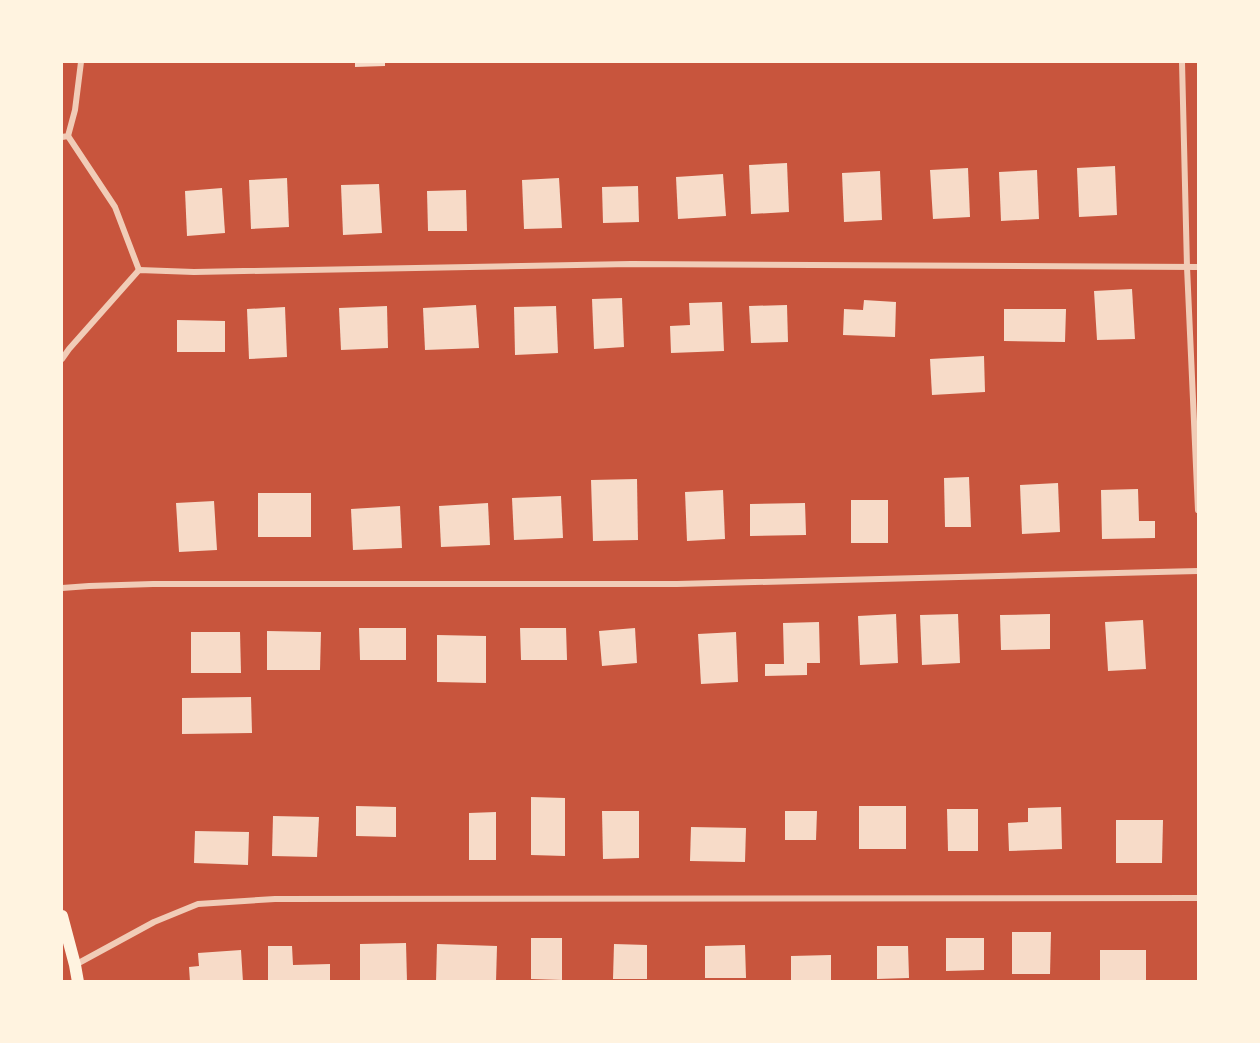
<svg xmlns="http://www.w3.org/2000/svg" width="1260" height="1043" viewBox="0 0 1260 1043" font-family="'Noto Sans',sans-serif">
	<rect width="100%" height="100%" fill="#c8553d"/>
	<g fill="#f7dbc8">
		<polygon points="355,62 385,62 385,66 355,67"/>
		<polygon points="787,163 789,212 751,214 749,165"/>
		<polygon points="1115,166 1117,215 1079,217 1077,168"/>
		<polygon points="968,168 970,217 933,219 930,170"/>
		<polygon points="1037,170 1039,219 1001,221 999,172"/>
		<polygon points="880,171 882,220 844,222 842,173"/>
		<polygon points="723,174 726,216 678,219 676,177"/>
		<polygon points="287,178 289,227 251,229 249,180"/>
		<polygon points="559,178 562,228 524,229 522,180"/>
		<polygon points="379,184 382,233 343,235 341,185"/>
		<polygon points="638,186 639,222 603,223 602,187"/>
		<polygon points="222,188 225,233 187,236 185,191"/>
		<polygon points="466,190 467,231 428,231 427,191"/>
		<polygon points="1132,289 1135,339 1097,340 1094,291"/>
		<polygon points="622,298 624,347 594,349 592,299"/>
		<polygon points="864,300 896,302 895,337 843,335 844,309 863,310"/>
		<polygon points="722,302 724,351 671,353 670,326 690,325 689,303"/>
		<polygon points="476,305 479,348 425,350 423,308"/>
		<polygon points="787,305 788,342 751,343 749,306"/>
		<polygon points="387,306 388,348 341,350 339,308"/>
		<polygon points="556,306 558,353 515,355 514,307"/>
		<polygon points="285,307 287,357 249,359 247,309"/>
		<polygon points="1004,309 1066,309 1065,342 1004,341"/>
		<polygon points="177,320 225,321 225,352 177,352"/>
		<polygon points="984,356 985,392 932,395 930,359"/>
		<polygon points="969,477 971,527 945,527 944,478"/>
		<polygon points="637,479 638,540 593,541 591,480"/>
		<polygon points="1058,483 1060,532 1022,534 1020,485"/>
		<polygon points="1138,489 1139,521 1155,521 1155,538 1102,539 1101,490"/>
		<polygon points="723,490 725,539 687,541 685,492"/>
		<rect x="258" y="493" width="53" height="44"/>
		<polygon points="561,496 563,538 514,540 512,498"/>
		<rect x="851" y="500" width="37" height="43"/>
		<polygon points="214,501 217,550 179,552 176,503"/>
		<polygon points="488,503 490,545 441,547 439,506"/>
		<polygon points="805,503 806,535 750,536 750,504"/>
		<polygon points="400,506 402,548 353,550 351,509"/>
		<polygon points="896,614 898,663 860,665 858,616"/>
		<polygon points="958,614 960,663 922,665 920,615"/>
		<polygon points="1050,614 1050,649 1001,650 1000,615"/>
		<polygon points="1143,620 1146,669 1108,671 1105,622"/>
		<polygon points="819,622 820,663 807,663 807,675 765,676 765,664 784,664 783,623"/>
		<polygon points="359,628 406,628 406,660 360,660"/>
		<polygon points="520,628 566,628 567,660 521,660"/>
		<polygon points="635,628 637,663 602,666 599,631"/>
		<polygon points="267,631 321,632 320,670 267,670"/>
		<polygon points="191,632 240,632 241,673 191,673"/>
		<polygon points="736,632 738,682 701,684 698,634"/>
		<polygon points="437,635 486,636 486,683 437,682"/>
		<polygon points="251,697 252,733 182,734 182,698"/>
		<polygon points="531,797 565,798 565,856 531,855"/>
		<polygon points="356,806 396,807 396,837 356,836"/>
		<rect x="859" y="806" width="47" height="43"/>
		<polygon points="1061,807 1062,849 1009,851 1008,823 1028,822 1028,808"/>
		<polygon points="947,809 978,809 978,851 948,851"/>
		<polygon points="602,811 639,811 639,858 603,859"/>
		<polygon points="785,811 817,811 816,840 785,840"/>
		<polygon points="496,812 496,860 469,860 469,813"/>
		<polygon points="273,816 319,817 317,857 272,856"/>
		<polygon points="1116,820 1163,820 1162,863 1116,863"/>
		<polygon points="691,827 746,828 745,862 690,861"/>
		<polygon points="195,831 249,832 248,865 194,863"/>
		<polygon points="1012,932 1051,932 1050,974 1012,974"/>
		<polygon points="531,938 562,938 562,980 531,979"/>
		<polygon points="946,938 984,938 984,970 946,971"/>
		<polygon points="406,943 407,982 360,982 360,944"/>
		<polygon points="437,944 497,946 496,982 436,982"/>
		<polygon points="614,944 647,945 647,979 613,979"/>
		<polygon points="745,945 746,978 705,978 705,946"/>
		<polygon points="268,946 292,946 293,965 330,964 330,982 268,982"/>
		<polygon points="877,946 908,946 909,978 877,979"/>
		<polygon points="241,950 243,982 190,982 189,967 199,966 198,953"/>
		<rect x="1100" y="950" width="46" height="32"/>
		<polygon points="831,955 831,982 791,982 791,956"/>
	</g>
	<g fill="none" stroke-linecap="round" stroke-linejoin="round">
		<g stroke="#f1ccb7" stroke-width="6">
			<polyline points="1182,62 1187,267 1198,510"/>
			<polyline points="68,136 115,207 139,270"/>
			<polyline points="62,137 68,136 75,110 81,62"/>
			<polyline points="62,359 69,349 139,270 194,272 631,264 1198,267"/>
			<polyline points="62,588 89,586 153,584 677,584 1198,571"/>
			<polyline points="75,965 154,922 198,904 275,899 1198,898"/>
		</g>
		<polyline stroke="#fff3e0" stroke-width="12" points="62,916 75,965 78,982"/>
	</g>
	<rect width="1260" height="1043" fill="none" stroke="#fff3e0" stroke-width="126"/>
</svg>
